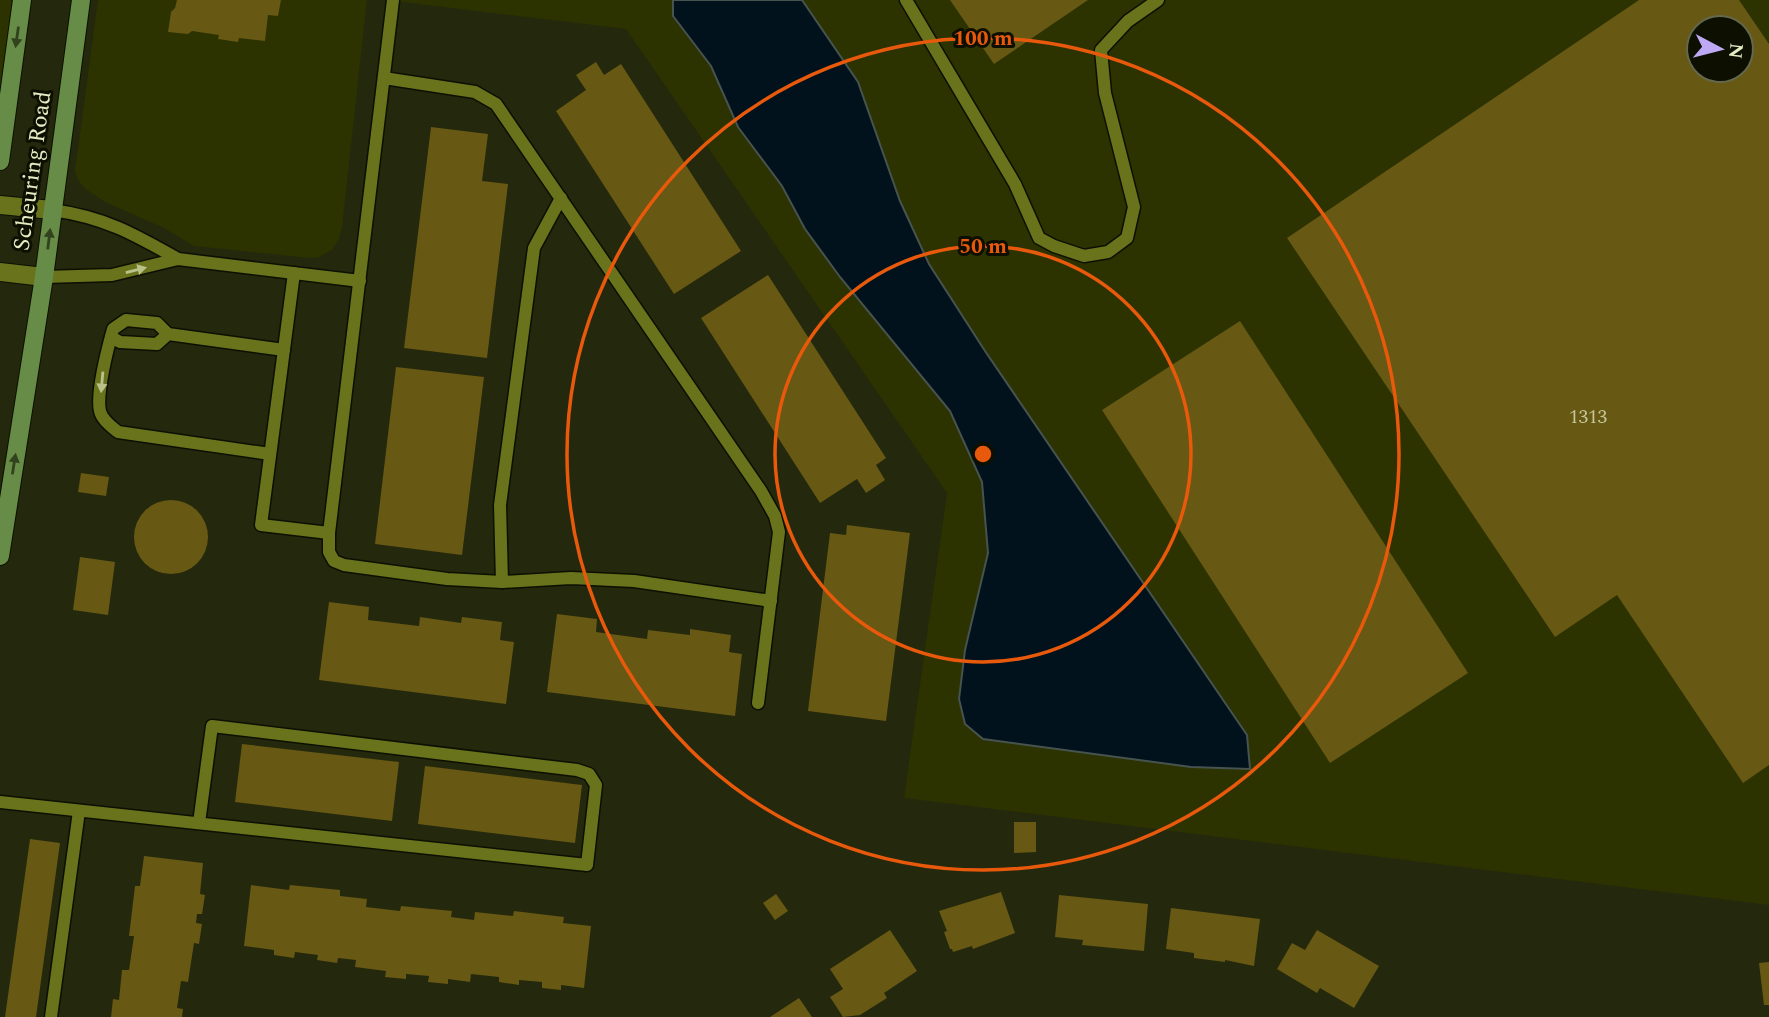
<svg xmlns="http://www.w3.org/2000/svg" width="1769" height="1017" viewBox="0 0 1769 1017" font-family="Spectral,serif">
	<rect width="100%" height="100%" fill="#24280d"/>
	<g fill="#2c3200" fill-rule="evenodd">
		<polygon points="0,0 22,0 0,161"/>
		<polygon points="98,0 367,0 342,227 339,239 332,250 319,257 309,258 194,246 164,228 105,202 84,188 78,180 75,171"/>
		<path d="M 385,0 L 1769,0 L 1769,905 L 904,798 L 947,493 L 626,29 ZM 1699,28 L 1741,28 L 1741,70 L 1699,70 Z"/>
	</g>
	<polygon fill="#02121d" stroke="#46534f" stroke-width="2" points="673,0 802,0 858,82 900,201 929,264 985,351 1247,735 1250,769 1191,767 983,739 965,724 959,699 965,650 988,553 982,482 950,411 840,277 805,229 782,186 738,127 711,66 673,16"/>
	<g fill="#675813" fill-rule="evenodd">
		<polygon points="177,0 281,0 278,16 268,15 265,41 239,38 238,42 218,39 219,35 192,31 188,34 168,32 171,12 175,8"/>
		<polygon points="950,0 1088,0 994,64"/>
		<path d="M 1639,0 L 1739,0 L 1769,44 L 1769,765 L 1743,783 L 1617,595 L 1555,637 L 1287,238 ZM 1699,28 L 1741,28 L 1741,70 L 1699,70 Z"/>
		<polygon points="596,62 604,75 621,64 741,251 674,294 556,111 586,90 576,75"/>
		<polygon points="431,127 488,134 482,181 508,184 487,358 404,348"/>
		<polygon points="768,275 886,458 876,465 885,480 866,493 857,479 820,503 701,318"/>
		<polygon points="1240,321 1468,673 1330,763 1102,410"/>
		<polygon points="396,367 484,377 462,555 375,544"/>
		<polygon points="81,473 109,477 106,496 78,492"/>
		<circle cx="171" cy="537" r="37"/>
		<polygon points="847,525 910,533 886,721 808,711 830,533 846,535"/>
		<polygon points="80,557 115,562 108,615 73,610"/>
		<polygon points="329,602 369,607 368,620 419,626 420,617 461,623 462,617 502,622 500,640 514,642 506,704 319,680"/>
		<polygon points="557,614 597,619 596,632 647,639 648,630 690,635 690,629 731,635 729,652 742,654 735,716 547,692"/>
		<polygon points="242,744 399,762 392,821 235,802"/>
		<polygon points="425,766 582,785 575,843 418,824"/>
		<polygon points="1014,822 1036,822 1036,852 1014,853"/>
		<polygon points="30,839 60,843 36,1017 5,1017"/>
		<polygon points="144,856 203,863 200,894 205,895 202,914 197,914 196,923 202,924 199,944 194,943 188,982 181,981 177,1008 183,1009 182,1017 111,1017 113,999 119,1000 122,970 129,970 134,936 129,936 135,886 140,886"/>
		<polygon points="251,885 289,890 290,885 340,890 340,896 367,899 366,907 400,911 401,906 452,911 451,917 474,920 475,912 513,916 514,911 564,917 563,923 591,926 584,988 561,985 561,990 542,988 542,982 519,980 519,985 499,982 499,977 471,974 470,982 448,979 448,984 428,982 429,976 406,974 406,979 385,977 386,971 355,967 356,960 338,958 337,963 317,960 318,955 295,952 294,958 274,955 274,950 244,946"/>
		<polygon points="1001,892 1015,933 973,949 972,946 953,952 952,949 950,949 944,932 947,931 939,911"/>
		<polygon points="776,894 788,911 775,920 763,903"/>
		<polygon points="1059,895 1148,904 1144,951 1082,945 1083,940 1055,937"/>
		<polygon points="1171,908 1260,919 1254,966 1225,960 1225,962 1194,958 1194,953 1166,949"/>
		<polygon points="890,930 917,971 884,993 887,998 860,1015 843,1017 830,997 843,989 830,969"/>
		<polygon points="1317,930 1379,966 1354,1008 1320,988 1317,993 1277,969 1292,943 1305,950"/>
		<polygon points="1769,962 1769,1005 1764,1005 1759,963"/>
		<polygon points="799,998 812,1017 770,1017"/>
	</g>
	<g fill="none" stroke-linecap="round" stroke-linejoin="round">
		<g stroke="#0d1000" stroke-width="15">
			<g id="lane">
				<polyline points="393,0 329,533 329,552 334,561 344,565 447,579 502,582 571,578 634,581 771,601"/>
				<polyline points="906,0 1015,184 1039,238 1054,246 1084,256 1108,252 1127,238 1134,207 1105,93 1101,50 1128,21 1158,0"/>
				<polyline points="384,78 475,92 496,104 761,491 775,516 779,532 758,703"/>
				<path d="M 52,210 C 104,217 134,234 178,259"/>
				<polyline points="294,273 261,525 329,533"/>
				<polyline points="44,277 112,275 178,259 360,281"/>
				<polyline points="111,337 120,342 157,344 168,334"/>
				<path d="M 270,454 L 118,432 C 112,427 102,420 100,411 C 96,394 108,347 113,329 L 126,320 L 157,323 L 168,334 L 284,350"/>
				<polyline points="502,582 500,505 534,248 561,198"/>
				<polyline points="0,802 587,865 596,785 589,774 577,770 212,726 199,823"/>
				<polyline points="51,1017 79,811"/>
			</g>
		</g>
		<g stroke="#0d1000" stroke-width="20">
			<g id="street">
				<polyline points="0,205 52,210"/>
				<polyline points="0,272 44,277"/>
			</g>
		</g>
		<g stroke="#0d1000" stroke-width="20">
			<g id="secondary">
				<polyline points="0,161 22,0"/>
				<polyline points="0,556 44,277 81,0"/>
			</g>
		</g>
		<use href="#lane" stroke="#68731c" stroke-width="12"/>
		<use href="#street" stroke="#68731c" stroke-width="18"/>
		<use href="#secondary" stroke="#668c48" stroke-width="18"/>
	</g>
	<defs><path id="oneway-solid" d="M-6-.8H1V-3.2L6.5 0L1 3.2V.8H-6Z" transform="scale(1.75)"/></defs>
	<g fill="#31421d">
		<use href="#oneway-solid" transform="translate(17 37) rotate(98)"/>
		<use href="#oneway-solid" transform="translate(49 239) rotate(-83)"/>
		<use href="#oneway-solid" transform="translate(14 464) rotate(-81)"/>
	</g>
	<g fill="#b9c289">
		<use href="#oneway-solid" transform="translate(136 270) rotate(-14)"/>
		<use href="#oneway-solid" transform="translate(102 382) rotate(95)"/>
	</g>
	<g fill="none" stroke="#e8590c" stroke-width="3.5">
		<circle cx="983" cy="454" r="208"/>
		<circle cx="983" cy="454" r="416"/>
	</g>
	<g text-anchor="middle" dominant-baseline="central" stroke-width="6" stroke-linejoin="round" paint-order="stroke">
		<g font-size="19" fill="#c5c798">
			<text x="1588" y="417">1313</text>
		</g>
		<g font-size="23" fill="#e4ecc4" stroke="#0d1000">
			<text transform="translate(33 171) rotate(-82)">Scheuring Road</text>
		</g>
	</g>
	<circle cx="983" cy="454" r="10" fill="#e8590c" stroke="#0d1000" stroke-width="3.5"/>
	<g font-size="21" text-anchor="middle" font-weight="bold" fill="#e8590c" stroke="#0d1000" stroke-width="6" stroke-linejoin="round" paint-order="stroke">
		<text x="983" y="45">100 m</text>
		<text x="983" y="253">50 m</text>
	</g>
	<g transform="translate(1720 49) rotate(97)"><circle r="33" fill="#0d1000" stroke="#63684e" stroke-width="2"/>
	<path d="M0-5L12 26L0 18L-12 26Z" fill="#bea9f5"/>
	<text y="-10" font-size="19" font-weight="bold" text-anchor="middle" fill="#e4ecc4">N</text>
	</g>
</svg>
